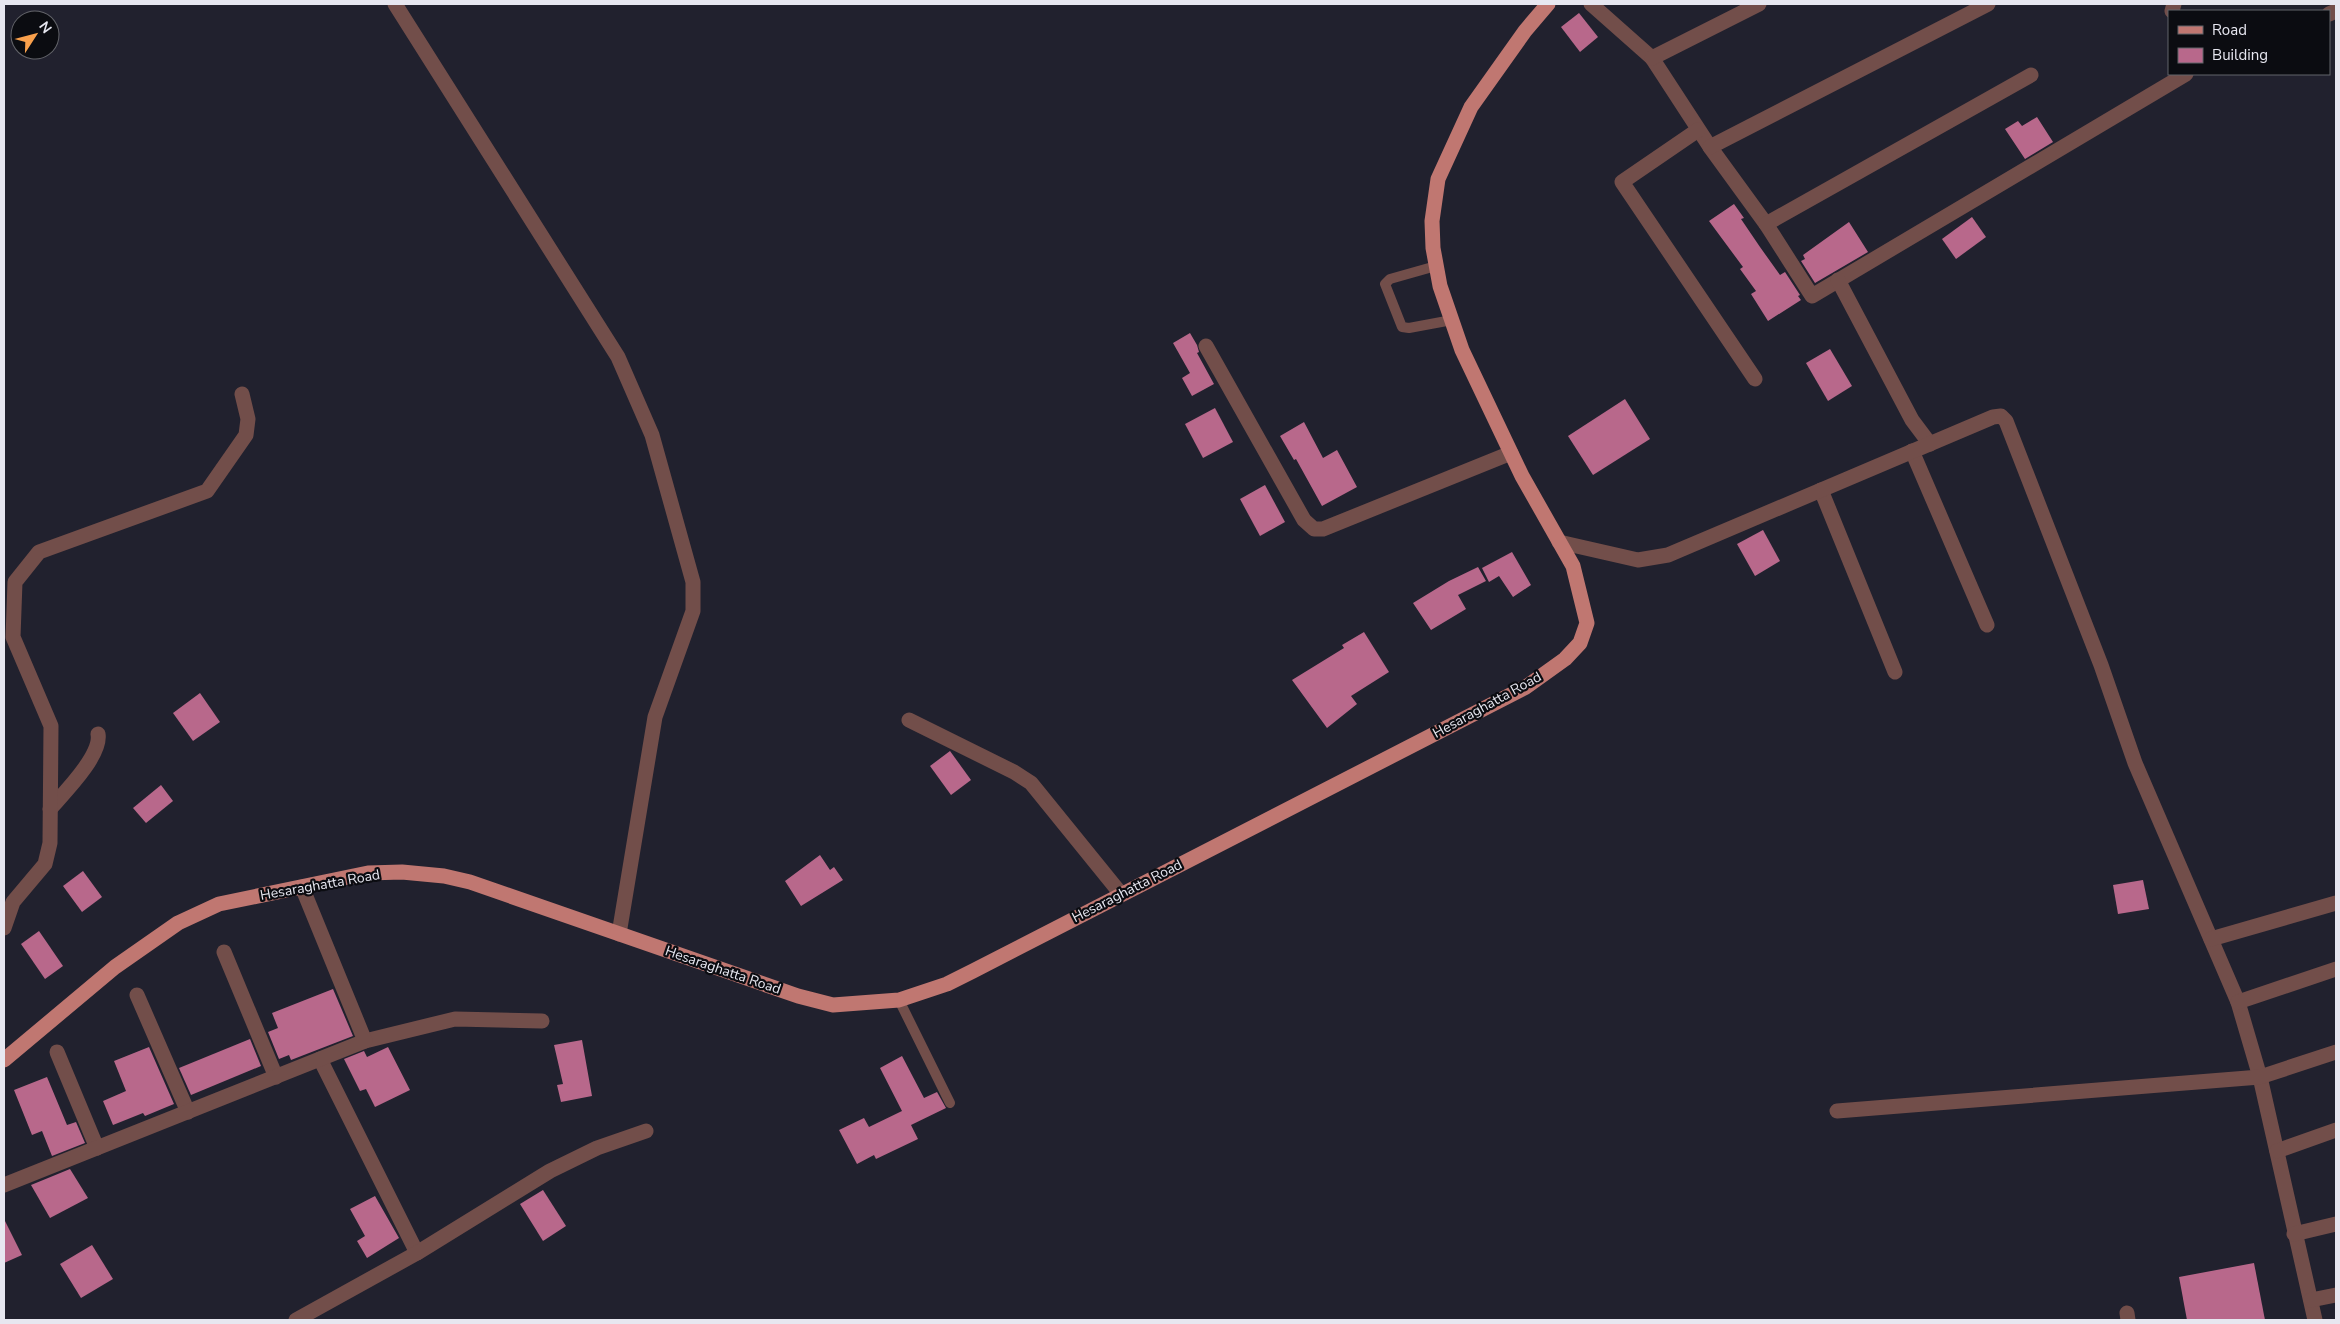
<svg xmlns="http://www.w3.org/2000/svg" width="2340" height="1324" viewBox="0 0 2340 1324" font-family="'Nunito Sans',sans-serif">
	<rect width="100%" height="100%" fill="#21212e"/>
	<g fill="#b8688b">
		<polygon points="1579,13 1598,37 1580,52 1561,27"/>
		<polygon points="2037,117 2053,142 2025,159 2005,129 2018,121 2022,126"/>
		<polygon points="1734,204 1744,218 1741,219 1760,247 1780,275 1785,272 1800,295 1798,296 1801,300 1768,321 1751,294 1756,291 1740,269 1743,267 1709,221"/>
		<polygon points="1972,217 1986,237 1956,259 1942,239"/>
		<polygon points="1849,222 1868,252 1815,283 1801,261 1805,259 1803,255"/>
		<polygon points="1190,333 1197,345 1199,352 1197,353 1214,384 1192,396 1182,378 1190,373 1173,343"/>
		<polygon points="1830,349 1852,386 1828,401 1806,363"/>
		<polygon points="1625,399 1650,439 1593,475 1568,436"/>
		<polygon points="1215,408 1233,442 1203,458 1185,424"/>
		<polygon points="1304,422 1323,458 1337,450 1357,487 1322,506 1296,459 1294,460 1280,436"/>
		<polygon points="1265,485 1285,522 1260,536 1240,499"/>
		<polygon points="1763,530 1780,561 1755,576 1737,544"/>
		<polygon points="1512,552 1531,585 1513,597 1499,576 1489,582 1482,568"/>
		<polygon points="1478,567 1486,581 1458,595 1466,609 1431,630 1413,603 1449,581"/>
		<polygon points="1364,632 1389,672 1351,696 1357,704 1327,728 1292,680 1344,648 1342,645"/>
		<polygon points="200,693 220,722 193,741 173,713"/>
		<polygon points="950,751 971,780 951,795 930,766"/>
		<polygon points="161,785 173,801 146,823 133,808"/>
		<polygon points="820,855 830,870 834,867 843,880 801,906 785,881"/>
		<polygon points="83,871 102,897 82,912 63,886"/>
		<polygon points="2143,880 2149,909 2118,914 2113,885"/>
		<polygon points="39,931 63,966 45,979 21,944"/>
		<polygon points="333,989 353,1036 291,1060 289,1055 279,1059 268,1032 278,1028 272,1013"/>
		<polygon points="250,1039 261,1066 191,1095 179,1068"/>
		<polygon points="582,1040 592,1096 561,1102 557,1085 563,1084 554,1045"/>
		<polygon points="149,1047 174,1104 145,1116 143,1113 113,1125 103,1101 126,1091 114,1061"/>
		<polygon points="388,1047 410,1090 375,1107 366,1089 360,1091 344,1059 364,1051 367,1057"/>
		<polygon points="902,1056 924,1098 937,1092 946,1108 911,1125 918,1139 876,1159 874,1155 857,1164 839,1130 864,1118 869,1127 902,1111 880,1068"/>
		<polygon points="47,1077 67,1125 76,1122 85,1143 52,1156 42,1131 32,1135 14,1090"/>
		<polygon points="70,1169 88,1198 50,1218 31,1185"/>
		<polygon points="543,1190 566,1226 543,1241 520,1204"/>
		<polygon points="375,1196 399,1238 367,1258 357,1241 365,1236 350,1209"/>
		<polygon points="4,1219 22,1255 4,1263"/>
		<polygon points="92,1245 113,1279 81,1298 60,1264"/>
		<polygon points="2254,1263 2265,1320 2187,1320 2179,1277"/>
	</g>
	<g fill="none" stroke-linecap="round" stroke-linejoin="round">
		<g stroke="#724e4a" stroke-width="10">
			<polyline points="1436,266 1390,279 1385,284 1402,327 1409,328 1452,320"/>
			<polyline points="899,1000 950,1103"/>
		</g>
		<g stroke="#724e4a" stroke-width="15">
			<polyline points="395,4 618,357 652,435 693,582 693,611 655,717 619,934"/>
			<polyline points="1591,4 1652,58 1710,147 1766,224 1812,296 2186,74"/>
			<polyline points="2172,11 2174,4"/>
			<polyline points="2329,14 2336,11"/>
			<polyline points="1652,58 1759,4"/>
			<polyline points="1698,130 1622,182 1755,379"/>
			<polyline points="1710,147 1988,4"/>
			<polyline points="1766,224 2031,75"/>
			<polyline points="1838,280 1912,420 1930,444"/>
			<polyline points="1206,346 1304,520 1314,529 1323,529 1511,453"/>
			<polyline points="1912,451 1987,625"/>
			<polyline points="1821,490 1895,672"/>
			<polyline points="1559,542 1638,560 1668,555 1993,417 2001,416 2006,421 2101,665 2135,763 2238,1002 2260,1077 2315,1320"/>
			<polyline points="909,720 1014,772 1031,783 1121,894"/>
			<path d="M 50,809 C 64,793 102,755 98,734"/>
			<polyline points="4,928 13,902 45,864 50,843 51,726 13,637 15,582 39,552 207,491 246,435 248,419 242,394"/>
			<polyline points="2211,939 2336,903"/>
			<polyline points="224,952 276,1077"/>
			<polyline points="137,995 188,1112"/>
			<polyline points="2238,1002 2336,969"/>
			<polyline points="365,1041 455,1019 542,1021"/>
			<polyline points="57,1052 97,1148"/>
			<polyline points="320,1059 417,1253"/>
			<polyline points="1837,1111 2260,1077 2336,1052"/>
			<polyline points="2277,1151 2336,1130"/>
			<polyline points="4,1185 365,1041 302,887"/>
			<polyline points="2294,1234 2336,1224"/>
			<polyline points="2311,1300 2336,1295"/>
			<polyline points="2127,1313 2128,1320"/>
			<polyline points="296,1320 417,1253 550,1171 597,1148 646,1131"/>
		</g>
		<polyline stroke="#c07771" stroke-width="15" points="4,1060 115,967 178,923 219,904 368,873 402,872 444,876 470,882 798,996 833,1005 899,1000 947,984 973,971 1526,687 1565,659 1580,643 1587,623 1573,566 1522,476 1462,350 1440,286 1433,248 1432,221 1438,179 1471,107 1525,31 1548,4"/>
	</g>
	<g text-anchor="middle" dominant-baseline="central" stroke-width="4.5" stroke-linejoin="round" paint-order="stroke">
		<g font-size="14" fill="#e7e7f0" stroke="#0b0c11">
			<text transform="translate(1487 705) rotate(-29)">Hesaraghatta Road</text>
			<text transform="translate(320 885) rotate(-10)">Hesaraghatta Road</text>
			<text transform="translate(1127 891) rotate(-27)">Hesaraghatta Road</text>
			<text transform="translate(723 970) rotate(19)">Hesaraghatta Road</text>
		</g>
	</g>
	<rect width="2340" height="1324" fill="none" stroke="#e7e7f0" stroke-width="10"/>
	<rect x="2168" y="10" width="162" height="65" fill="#0b0c11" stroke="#63646a"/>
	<rect x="2178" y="26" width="25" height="8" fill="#c07771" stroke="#63646a"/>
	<text x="2212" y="35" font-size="15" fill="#e7e7f0">Road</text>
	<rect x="2178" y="48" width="25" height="15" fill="#b8688b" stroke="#63646a"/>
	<text x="2212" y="60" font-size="15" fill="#e7e7f0">Building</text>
	<g transform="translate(35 35) rotate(54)"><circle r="24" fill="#0b0c11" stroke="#63646a"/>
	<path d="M0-4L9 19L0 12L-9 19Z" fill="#f9a04c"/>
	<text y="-8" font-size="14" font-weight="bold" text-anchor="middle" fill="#e7e7f0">N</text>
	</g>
</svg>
